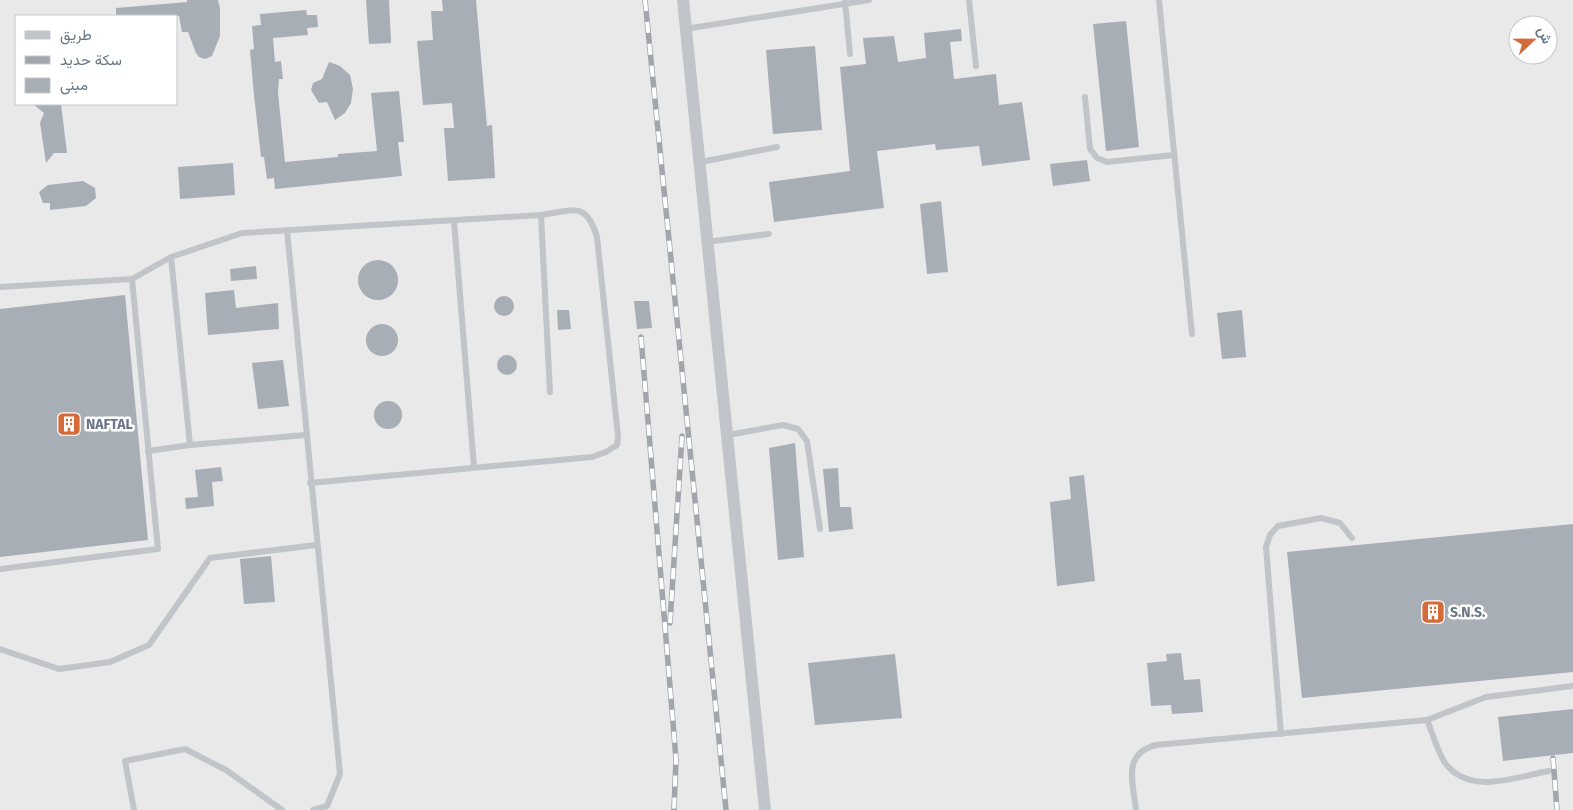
<svg xmlns="http://www.w3.org/2000/svg" width="1573" height="810" viewBox="0 0 1573 810" font-family="'Fira Sans',Vazirmatn,sans-serif">
	<rect width="100%" height="100%" fill="#f7f8f5"/>
	<path fill="#e8e9e8" fill-rule="evenodd" d="M 0,0 L 1573,0 L 1573,810 L 0,810 ZM 16,16 L 176,16 L 176,104 L 16,104 ZM 1518,25 L 1548,25 L 1548,55 L 1518,55 Z"/>
	<g fill="#a8aeb5">
		<polygon points="187,0 218,0 220,8 220,36 212,56 205,59 199,57 196,53 188,32 182,32 179,16 116,16 116,8 187,2"/>
		<polygon points="366,0 389,0 391,43 369,44"/>
		<polygon points="442,0 476,0 487,126 492,125 495,178 448,181 444,128 454,128 452,103 423,105 417,41 433,40 431,11 443,11"/>
		<polygon points="306,10 307,15 317,15 318,27 307,28 308,35 273,38 275,62 281,61 283,79 279,79 278,93 285,162 338,157 338,154 377,151 371,93 399,91 404,142 398,142 402,176 275,189 274,178 267,179 264,157 261,157 254,95 250,50 254,49 252,26 261,25 260,14"/>
		<polygon points="1126,21 1139,147 1106,151 1093,24"/>
		<polygon points="961,29 962,41 950,42 954,79 996,74 999,105 1022,102 1030,160 982,166 979,146 936,150 935,144 877,151 884,208 774,222 769,182 850,171 840,67 866,64 863,38 894,36 898,62 926,58 924,33"/>
		<polygon points="815,46 822,130 773,134 766,50"/>
		<polygon points="329,62 340,66 350,75 353,89 351,103 345,113 335,120 327,102 319,103 311,90 313,83 322,79"/>
		<polygon points="33,104 61,104 67,153 54,153 46,163 40,123 44,113"/>
		<polygon points="1087,160 1090,181 1053,186 1050,164"/>
		<polygon points="233,163 235,195 180,199 178,167"/>
		<polygon points="83,181 95,188 96,198 86,206 50,210 50,203 43,203 39,192 48,185"/>
		<polygon points="941,201 948,272 927,274 920,204"/>
		<circle cx="378" cy="280" r="20"/>
		<polygon points="256,266 257,279 231,281 230,269"/>
		<polygon points="234,290 236,308 278,303 279,329 208,335 205,293"/>
		<polygon points="125,295 148,540 0,557 0,309"/>
		<circle cx="504" cy="306" r="10"/>
		<polygon points="634,301 649,301 652,328 637,329"/>
		<polygon points="557,310 569,310 571,329 558,330"/>
		<polygon points="1242,310 1246,357 1222,359 1217,313"/>
		<circle cx="382" cy="340" r="16"/>
		<circle cx="507" cy="365" r="10"/>
		<polygon points="283,360 289,406 258,409 252,363"/>
		<circle cx="388" cy="415" r="14"/>
		<polygon points="795,443 804,557 778,560 769,448"/>
		<polygon points="221,467 223,481 212,482 214,506 186,509 185,498 198,497 195,470"/>
		<polygon points="838,468 840,507 851,507 853,529 829,532 823,469"/>
		<polygon points="1084,475 1095,581 1057,586 1050,502 1071,499 1069,477"/>
		<polygon points="1573,524 1573,672 1302,698 1287,552"/>
		<polygon points="271,556 275,602 244,604 240,559"/>
		<polygon points="1181,653 1184,680 1200,679 1203,712 1172,714 1171,705 1151,706 1147,663 1167,661 1166,654"/>
		<polygon points="895,654 902,718 815,725 808,663"/>
		<polygon points="1573,709 1573,753 1503,761 1498,717"/>
	</g>
	<g fill="none" stroke-linecap="round" stroke-linejoin="round">
		<g stroke="#c1c4c8" stroke-width="6">
			<polyline points="969,0 976,66"/>
			<polyline points="1159,0 1192,334"/>
			<polyline points="845,2 850,54"/>
			<polyline points="685,29 869,0"/>
			<polyline points="1085,97 1090,149 1097,158 1107,162 1174,155"/>
			<polyline points="701,162 777,147"/>
			<polyline points="541,215 550,392"/>
			<polyline points="454,221 474,467"/>
			<polyline points="287,230 340,774 327,806 313,810"/>
			<polyline points="706,242 769,234"/>
			<polyline points="0,287 132,279 171,257"/>
			<path d="M 305,435 L 190,445 L 171,257 L 242,233 L 541,215 C 572,211 586,200 597,237 L 618,436 L 617,445 L 606,452 L 592,457 L 310,483"/>
			<polyline points="728,435 783,425 798,429 807,441 820,529"/>
			<polyline points="148,451 190,445"/>
			<polyline points="0,569 158,549 132,279"/>
			<polyline points="0,649 59,669 110,662 149,645 210,558 316,545"/>
			<polyline points="1427,720 1486,697 1573,686"/>
			<polyline points="1281,734 1266,547 1270,535 1278,526 1321,518 1340,523 1352,538"/>
			<polyline points="134,810 125,761 185,749 226,770 282,810"/>
			<path d="M 1136,810 C 1133,782 1122,754 1156,745 L 1427,720 C 1433,734 1437,751 1445,763 C 1470,796 1515,777 1549,771"/>
		</g>
		<polyline stroke="#c1c4c8" stroke-width="12" points="683,0 765,810"/>
		<g stroke="#a1a6ac" stroke-width="5.5">
			<g id="rail">
				<polyline points="645,0 726,810"/>
				<polyline points="641,337 676,759 674,810"/>
				<polyline points="670,623 682,436"/>
				<polyline points="1553,758 1557,810"/>
			</g>
		</g>
		<use href="#rail" stroke="#fff" stroke-width="4" stroke-dasharray="11" stroke-linecap="butt"/>
	</g>
	<defs>
		<g id="building-square" transform="scale(1.25)"><rect x="-9" y="-9" width="18" height="18" rx="4" fill="#d46b39" stroke="#fff"/><path d="M-4-6H4V6H1V3H-1V6H-4ZM-2.5-4.3h1.7v1.8h-1.7ZM.8-4.3h1.7v1.8H.8ZM-2.5-1h1.7V.8h-1.7ZM.8-1h1.7V.8H.8Z" fill="#fff"/></g>
	</defs>
	<g fill-rule="evenodd">
		<use href="#building-square" x="69" y="424"/>
		<use href="#building-square" x="1433" y="612"/>
	</g>
	<g text-anchor="middle" dominant-baseline="central" stroke-width="5" stroke-linejoin="round" paint-order="stroke">
		<g font-size="14" font-weight="bold" fill="#697684" stroke="#fff" text-anchor="start">
			<text x="86" y="424">NAFTAL</text>
			<text x="1450" y="612">S.N.S.</text>
		</g>
	</g>
	<rect x="15" y="15" width="162" height="90" fill="#ffffff" stroke="#c3c8ce"/>
	<rect x="25" y="31" width="25" height="8" fill="#c1c4c8" stroke="#c3c8ce"/>
	<text x="60" y="40" font-size="15" fill="#697684">طريق</text>
	<rect x="25" y="56" width="25" height="8" fill="#a1a6ac" stroke="#c3c8ce"/>
	<text x="60" y="65" font-size="15" fill="#697684">سكة حديد</text>
	<rect x="25" y="78" width="25" height="15" fill="#a8aeb5" stroke="#c3c8ce"/>
	<text x="60" y="90" font-size="15" fill="#697684">مبنى</text>
	<g transform="translate(1533 40) rotate(68)"><circle r="24" fill="#ffffff" stroke="#c3c8ce"/>
	<path d="M0-4L9 19L0 12L-9 19Z" fill="#d46b39"/>
	<text y="-8" font-size="14" font-weight="bold" text-anchor="middle" fill="#697684">ش</text>
	</g>
</svg>
